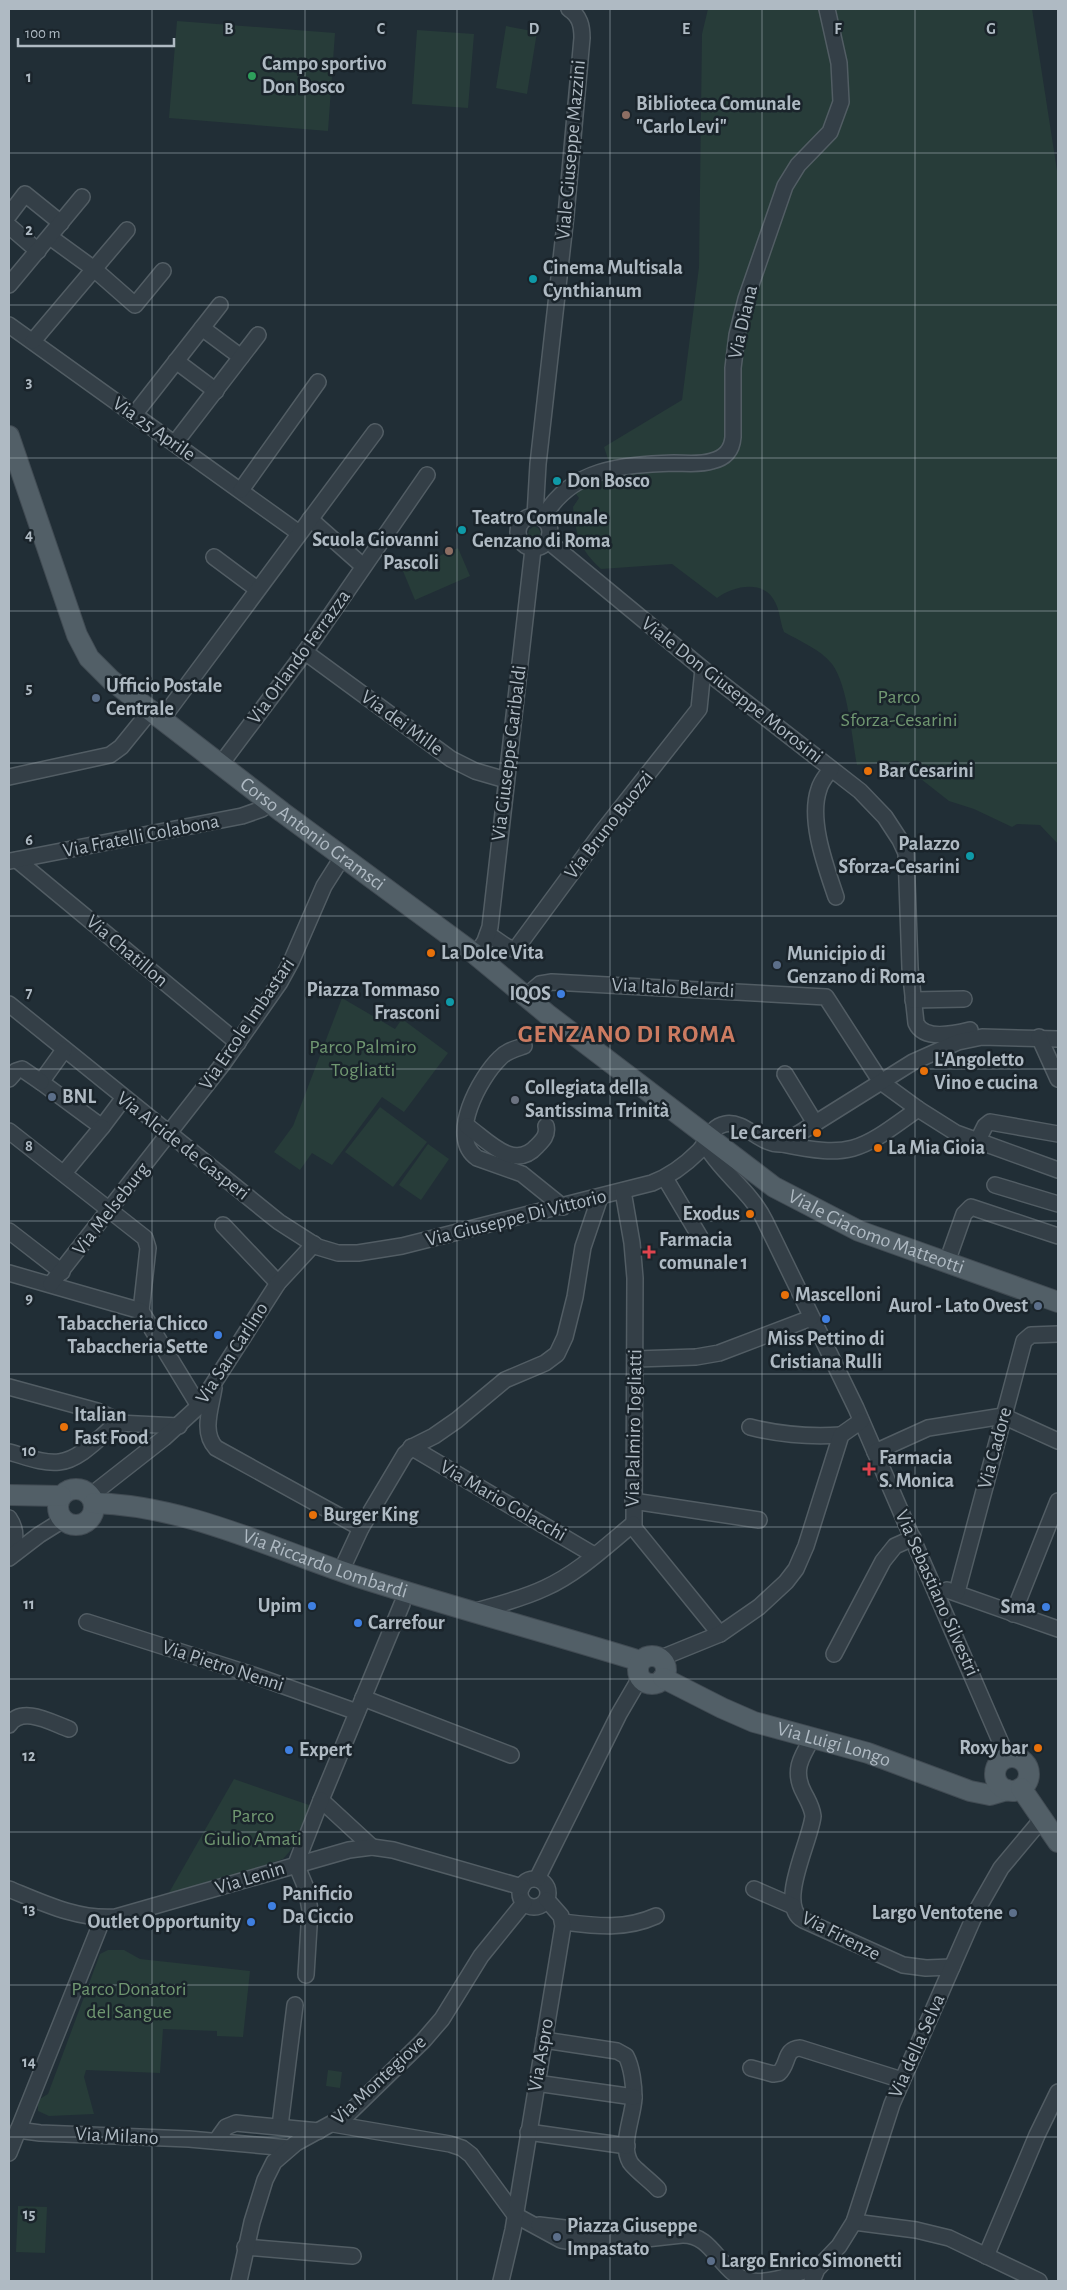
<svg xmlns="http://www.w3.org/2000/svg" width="1067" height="2290" viewBox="0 0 1067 2290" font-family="'Alegreya Sans',sans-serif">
	<rect width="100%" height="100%" fill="#212e36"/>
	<g fill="#273c39">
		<path d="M 708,9 L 1032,9 L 1058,177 L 1058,844 L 1040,825 L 1017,824 L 1012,827 L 974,809 L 949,801 L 898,761 L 857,765 C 852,739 848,685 832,664 C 821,650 800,641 784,632 C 780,622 780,611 775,602 C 764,579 733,586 717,598 L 672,564 L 601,569 C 579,549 576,535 573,507 L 579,498 L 574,491 L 613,474 L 604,447 L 682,400 L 699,267 L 702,34 Z"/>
		<polygon points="177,21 335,33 328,131 169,118"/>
		<polygon points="506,26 537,32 527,94 496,88"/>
		<polygon points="417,30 474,34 468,108 412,104"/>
		<polygon points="534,526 538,528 541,533 539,537 534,539 528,534 529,530"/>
		<polygon points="458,548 470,576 415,600 403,571"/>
		<polygon points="342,998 395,1029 402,1019 448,1053 404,1112 382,1097 332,1165 312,1153 300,1170 274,1152 293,1126"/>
		<polygon points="380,1107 427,1142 393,1187 345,1152"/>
		<polygon points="428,1144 449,1159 421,1200 399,1185"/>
		<path d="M 234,1779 L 309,1805 C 305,1827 299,1842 283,1859 L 166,1898 Z"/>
		<polygon points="108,1950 124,1950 140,1959 250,1971 243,2037 217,2036 217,2031 163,2029 160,2073 86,2070 84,2077 94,2114 49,2116 38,2111 38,2100 48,2094 100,1954"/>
		<polygon points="328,2070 342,2072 340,2088 326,2086"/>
		<polygon points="18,2206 47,2207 45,2253 16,2252"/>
	</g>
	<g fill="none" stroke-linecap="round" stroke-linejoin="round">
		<g stroke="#525d64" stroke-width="18">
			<g id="minor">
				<polyline points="9,215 25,194 61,223"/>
				<polyline points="9,226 38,251"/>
				<polyline points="50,237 94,269 135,305 163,271"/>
				<polyline points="9,285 82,197"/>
				<polyline points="9,325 299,533"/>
				<polyline points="202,328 241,357"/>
				<polyline points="33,341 127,230"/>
				<polyline points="176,361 216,391"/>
				<polyline points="134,415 220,305"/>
				<polyline points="175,443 258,335"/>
				<polyline points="241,490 318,382"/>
				<circle cx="534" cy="532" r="16"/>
				<path d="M 535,516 L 538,464 L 566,215 L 582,38 C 582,26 580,16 569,9"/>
				<path d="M 543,518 C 571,468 622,465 674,463 C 686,463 700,465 712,461 C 725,458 732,450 733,437 L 733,368 L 737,335 L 746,299 L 785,186 L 798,165 L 830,132 L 841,102 L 839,63 L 827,9"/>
				<polyline points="310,519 363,566"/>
				<path d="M 548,541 L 703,669 L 860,791 L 885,817 L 900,840 L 906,853 L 910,968 L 916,1023 C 924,1041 954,1034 970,1030"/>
				<polyline points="214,557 257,589"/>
				<polyline points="305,652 451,759 475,771 506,780"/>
				<polyline points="162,719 375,432"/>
				<polyline points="221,764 305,652 427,475"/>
				<path d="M 831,769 C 827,775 821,781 819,789 C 808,820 826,867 836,897"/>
				<polyline points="9,777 110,755 121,747 151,710"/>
				<polyline points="17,860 238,1043"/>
				<polyline points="10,861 242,816 262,809 269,802"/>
				<polyline points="488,934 507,947 514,949 518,946 602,832 699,709 703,669"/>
				<polyline points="476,955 485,941 490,927 533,549"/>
				<polyline points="526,996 540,984 552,982 826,997 881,1082 918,1109 956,1133 1058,1170"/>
				<polyline points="913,1000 964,999"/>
				<path d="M 9,1004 L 279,1222 L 318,1247 L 338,1253 L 358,1253 L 402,1246 L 652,1183 C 670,1176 685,1165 699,1151 C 708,1142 710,1127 725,1124 C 745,1120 761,1146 782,1144 L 913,1062 L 958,1042 L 982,1037 L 1058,1039"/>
				<polyline points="1039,1037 1058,1079"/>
				<path d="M 524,1046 C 515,1049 506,1051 500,1058 C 480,1077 447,1137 477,1158 L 522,1174 L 563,1207"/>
				<polyline points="64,1050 41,1082 102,1127 123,1099"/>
				<polyline points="785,1074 815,1123"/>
				<polyline points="9,1079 16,1071 22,1069 41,1082"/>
				<path d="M 467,1126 C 487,1140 514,1172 537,1146 C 543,1140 548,1135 546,1126"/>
				<polyline points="9,1131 145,1238 148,1248 141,1311"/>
				<polyline points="977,1142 985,1126 990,1122 1058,1134"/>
				<path d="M 705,1144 C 721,1173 750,1190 765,1221 L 856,1408 L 1007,1757"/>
				<path d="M 782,1144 C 853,1159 861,1150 918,1109"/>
				<polyline points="64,1173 102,1127"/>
				<polyline points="665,1178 700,1237"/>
				<polyline points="995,1185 1058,1204"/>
				<polyline points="623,1191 632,1243 635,1278 634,1528 720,1634"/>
				<polyline points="223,1225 278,1283"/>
				<polyline points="9,1231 62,1272"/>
				<polyline points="947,1262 964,1214 971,1207 1058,1236"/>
				<polyline points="9,1273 141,1311 199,1406"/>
				<polyline points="51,1284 222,1065 280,982 291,962 324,886 343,856"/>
				<polyline points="636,1359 696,1357 719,1353 811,1318"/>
				<polyline points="9,1387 97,1411 110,1417 117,1423"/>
				<path d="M 214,1388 C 211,1408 201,1432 216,1448 L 361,1528"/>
				<polyline points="117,1423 179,1426"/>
				<path d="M 750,1427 C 781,1435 809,1437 841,1435"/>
				<polyline points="411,1447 594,1555"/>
				<path d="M 9,1452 C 24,1456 43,1464 59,1462 C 80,1460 101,1436 117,1423"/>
				<polyline points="875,1452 928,1428 1003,1416 1058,1441"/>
				<polyline points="90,1496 164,1438 199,1406 278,1283 314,1244"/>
				<polyline points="633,1501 759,1520"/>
				<path d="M 9,1518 C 18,1531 15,1542 10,1557"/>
				<polyline points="9,1558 39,1535 63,1520"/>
				<polyline points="341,1571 361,1528 405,1454 414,1446 434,1436 457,1420 505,1380 545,1363 557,1354 565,1337 575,1297 583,1247 600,1197"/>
				<polyline points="947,1590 1058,1629"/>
				<polyline points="957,1592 1024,1341 1031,1335 1058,1334"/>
				<path d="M 472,1612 C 497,1605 522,1599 545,1588 C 578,1573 605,1547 633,1524"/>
				<polyline points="1013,1614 1058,1501"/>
				<polyline points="87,1622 253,1675 357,1712"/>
				<polyline points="834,1654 883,1561 895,1546 913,1538"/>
				<polyline points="661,1658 720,1634 759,1607 786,1582 796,1569 806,1546 841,1435 861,1421"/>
				<polyline points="363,1698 511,1755"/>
				<path d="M 9,1725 C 22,1705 52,1723 69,1729"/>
				<path d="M 813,1737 C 801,1757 792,1771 804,1793 C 808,1801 812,1807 813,1816 C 811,1840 776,1905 803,1920 L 903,1965 L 926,1968 L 952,1967"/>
				<polyline points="372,1847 321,1800 402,1604"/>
				<circle cx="534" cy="1893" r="14"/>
				<polyline points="537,1879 619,1714 640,1678"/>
				<path d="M 9,1889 C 43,1903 78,1920 116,1917 L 349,1850 L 372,1847 L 393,1850 L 522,1887"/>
				<polyline points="754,1889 793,1906"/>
				<path d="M 563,1922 C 596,1926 625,1930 656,1916"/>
				<polyline points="306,1975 310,1910 306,1888 296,1864 321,1800"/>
				<path d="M 544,2040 L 617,2051 L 626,2056 C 632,2067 634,2086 634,2098 C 633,2118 620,2144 630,2162 C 633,2168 652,2182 658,2189"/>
				<path d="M 751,2068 L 773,2074 L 779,2073 C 789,2064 784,2049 800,2048 L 902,2080"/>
				<polyline points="536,2083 634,2097"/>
				<path d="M 333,2124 L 450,2144 L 462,2148 L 471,2155 L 515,2215 L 561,2240 L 591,2245 L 682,2235 C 715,2234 720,2276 751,2281 C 772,2284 799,2272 820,2266"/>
				<polyline points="280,2126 295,2005"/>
				<polyline points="18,2130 40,2133 189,2139 289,2148"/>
				<polyline points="528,2132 627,2146"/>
				<polyline points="216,2141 226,2127 236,2123 319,2131"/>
				<polyline points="9,2153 103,1918"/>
				<polyline points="854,2222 916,2230 949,2238 1039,2281"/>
				<polyline points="539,2225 625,2235"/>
				<polyline points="245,2247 353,2256"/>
				<polyline points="986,2256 1037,2135 1058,2092"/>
				<polyline points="239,2281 252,2222 265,2180 274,2162 296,2143 347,2115 423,2041 442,2019 481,1956 524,1903"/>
				<polyline points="501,2281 513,2230 563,1926 561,1916 547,1900"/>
				<polyline points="812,2281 817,2269 839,2246 854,2222 892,2104 977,1910 1001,1868 1042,1819"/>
			</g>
		</g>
		<g stroke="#414b53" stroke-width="22">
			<g id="major">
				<path id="s1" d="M 9,436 L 77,635 L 89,658 L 111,680 L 282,812 L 476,955 L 547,1014 L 774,1187 L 859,1231 L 1058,1302"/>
				<circle cx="76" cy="1507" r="18"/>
				<polyline points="9,1495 61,1496"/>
				<path id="s2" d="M 94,1503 C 188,1506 270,1548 358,1577 C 452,1607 546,1632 640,1661"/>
				<circle cx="652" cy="1670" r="14"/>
				<path id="s3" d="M 663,1678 L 722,1708 L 754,1722 L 868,1753 L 970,1791 L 990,1795 L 1007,1790"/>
				<circle cx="1012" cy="1774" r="17"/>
				<polyline points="1021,1788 1058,1842"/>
			</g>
		</g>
		<use href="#minor" stroke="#343f47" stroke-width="15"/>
		<use href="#major" stroke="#525f67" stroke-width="20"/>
	</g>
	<path fill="none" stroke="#afbac3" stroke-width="1" stroke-opacity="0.55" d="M 152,9 L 152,2281M 305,9 L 305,2281M 457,9 L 457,2281M 610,9 L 610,2281M 762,9 L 762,2281M 915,9 L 915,2281M 9,153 L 1058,153M 9,305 L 1058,305M 9,458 L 1058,458M 9,611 L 1058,611M 9,763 L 1058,763M 9,916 L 1058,916M 9,1069 L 1058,1069M 9,1221 L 1058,1221M 9,1374 L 1058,1374M 9,1527 L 1058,1527M 9,1679 L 1058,1679M 9,1832 L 1058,1832M 9,1985 L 1058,1985M 9,2137 L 1058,2137"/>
	<circle fill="#2e9e5b" stroke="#1a242b" stroke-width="2" cx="252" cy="76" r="5"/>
	<g fill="#8d6e63" stroke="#1a242b" stroke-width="2">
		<circle cx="626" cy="115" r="5"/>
		<circle cx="449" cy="551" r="5"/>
	</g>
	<g fill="#0f9aa8" stroke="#1a242b" stroke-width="2">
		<circle cx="533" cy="279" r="5"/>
		<circle cx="557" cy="481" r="5"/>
		<circle cx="462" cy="530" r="5"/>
		<circle cx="970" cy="856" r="5"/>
		<circle cx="450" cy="1002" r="5"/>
	</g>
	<g fill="#5c6f8a" stroke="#1a242b" stroke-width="2">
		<circle cx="96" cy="698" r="5"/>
		<circle cx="777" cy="965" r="5"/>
		<circle cx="52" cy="1097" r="5"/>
		<circle cx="1038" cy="1306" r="5"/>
		<circle cx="1013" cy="1913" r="5"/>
		<circle cx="557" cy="2237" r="5"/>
		<circle cx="711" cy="2261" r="5"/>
	</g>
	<g fill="#e8710a" stroke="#1a242b" stroke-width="2">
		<circle cx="868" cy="771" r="5"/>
		<circle cx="431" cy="953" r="5"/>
		<circle cx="924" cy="1071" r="5"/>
		<circle cx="817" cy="1133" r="5"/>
		<circle cx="878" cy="1148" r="5"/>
		<circle cx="750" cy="1214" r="5"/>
		<circle cx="785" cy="1295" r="5"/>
		<circle cx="64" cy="1427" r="5"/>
		<circle cx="313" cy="1515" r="5"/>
		<circle cx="1038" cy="1748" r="5"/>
	</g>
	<g fill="#3f7fe0" stroke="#1a242b" stroke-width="2">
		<circle cx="561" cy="994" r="5"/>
		<circle cx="826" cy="1319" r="5"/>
		<circle cx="218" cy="1335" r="5"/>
		<circle cx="312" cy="1606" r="5"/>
		<circle cx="1046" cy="1607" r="5"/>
		<circle cx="358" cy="1623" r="5"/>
		<circle cx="289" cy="1750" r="5"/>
		<circle cx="272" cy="1906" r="5"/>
		<circle cx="251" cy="1922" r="5"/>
	</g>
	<circle fill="#6b7280" stroke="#1a242b" stroke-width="2" cx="515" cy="1100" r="5"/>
	<g fill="#e0444e" stroke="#1a242b" stroke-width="2">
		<path d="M646.5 1244.5h5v5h5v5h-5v5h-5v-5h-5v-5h5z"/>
		<path d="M866.5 1461.5h5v5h5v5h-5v5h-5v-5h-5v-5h5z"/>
	</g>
	<g text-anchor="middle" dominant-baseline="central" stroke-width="5" stroke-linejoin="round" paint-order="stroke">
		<g font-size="20" font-weight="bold" fill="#afbac3" stroke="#1a242b" text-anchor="start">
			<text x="262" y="64">Campo sportivo<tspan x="262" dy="23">Don Bosco</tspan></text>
			<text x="636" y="104">Biblioteca Comunale<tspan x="636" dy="23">"Carlo Levi"</tspan></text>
			<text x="543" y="268">Cinema Multisala<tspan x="543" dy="23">Cynthianum</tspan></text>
			<text x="567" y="481">Don Bosco</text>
			<text x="472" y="518">Teatro Comunale<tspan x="472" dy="23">Genzano di Roma</tspan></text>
			<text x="439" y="540" text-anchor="end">Scuola Giovanni<tspan x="439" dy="23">Pascoli</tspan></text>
			<text x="106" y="686">Ufficio Postale<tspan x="106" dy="23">Centrale</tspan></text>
			<text x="878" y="771">Bar Cesarini</text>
			<text x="960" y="844" text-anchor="end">Palazzo<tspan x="960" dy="23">Sforza-Cesarini</tspan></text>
			<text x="441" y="953">La Dolce Vita</text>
			<text x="787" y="954">Municipio di<tspan x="787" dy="23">Genzano di Roma</tspan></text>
			<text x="440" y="990" text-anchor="end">Piazza Tommaso<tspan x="440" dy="23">Frasconi</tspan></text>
			<text x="551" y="994" text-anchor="end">IQOS</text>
			<text x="934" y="1060">L'Angoletto<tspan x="934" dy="23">Vino e cucina</tspan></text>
			<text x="525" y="1088">Collegiata della<tspan x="525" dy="23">Santissima Trinità</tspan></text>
			<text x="62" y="1097">BNL</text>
			<text x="807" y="1133" text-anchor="end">Le Carceri</text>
			<text x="888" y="1148">La Mia Gioia</text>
			<text x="740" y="1214" text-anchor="end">Exodus</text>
			<text x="659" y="1240">Farmacia<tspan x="659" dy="23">comunale 1</tspan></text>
			<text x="795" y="1295">Mascelloni</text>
			<text x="1028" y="1306" text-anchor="end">Aurol - Lato Ovest</text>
			<text x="208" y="1324" text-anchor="end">Tabaccheria Chicco<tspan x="208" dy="23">Tabaccheria Sette</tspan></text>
			<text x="826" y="1339" text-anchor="middle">Miss Pettino di<tspan x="826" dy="23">Cristiana Rulli</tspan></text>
			<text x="74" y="1415">Italian<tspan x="74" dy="23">Fast Food</tspan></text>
			<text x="879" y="1458">Farmacia<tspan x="879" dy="23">S. Monica</tspan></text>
			<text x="323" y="1515">Burger King</text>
			<text x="302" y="1606" text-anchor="end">Upim</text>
			<text x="1036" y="1607" text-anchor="end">Sma</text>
			<text x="368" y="1623">Carrefour</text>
			<text x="1028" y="1748" text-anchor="end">Roxy bar</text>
			<text x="299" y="1750">Expert</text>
			<text x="282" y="1894">Panificio<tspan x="282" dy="23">Da Ciccio</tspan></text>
			<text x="1003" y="1913" text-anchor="end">Largo Ventotene</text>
			<text x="241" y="1922" text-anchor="end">Outlet Opportunity</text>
			<text x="567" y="2226">Piazza Giuseppe<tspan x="567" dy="23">Impastato</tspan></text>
			<text x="721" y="2261">Largo Enrico Simonetti</text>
		</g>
		<g font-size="20" fill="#afbac3" stroke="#1a242b">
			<text transform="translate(571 150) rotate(-85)">Viale Giuseppe Mazzini</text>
			<text transform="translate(743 322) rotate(-77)">Via Diana</text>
			<text transform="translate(154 429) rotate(35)">Via 25 Aprile</text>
			<text transform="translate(299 657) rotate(-54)">Via Orlando Ferrazza</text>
			<text transform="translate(732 690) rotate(38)">Viale Don Giuseppe Morosini</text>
			<text transform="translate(402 723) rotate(36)">Via dei Mille</text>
			<text transform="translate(509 753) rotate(-83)">Via Giuseppe Garibaldi</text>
			<text transform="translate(609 825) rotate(-52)">Via Bruno Buozzi</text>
			<text stroke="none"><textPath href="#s1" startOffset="521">Corso Antonio Gramsci</textPath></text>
			<text transform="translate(141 836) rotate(-11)">Via Fratelli Colabona</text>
			<text transform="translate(127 951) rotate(40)">Via Chatillon</text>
			<text transform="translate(673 988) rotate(3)">Via Italo Belardi</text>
			<text transform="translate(247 1024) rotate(-56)">Via Ercole Imbastari</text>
			<text transform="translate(183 1146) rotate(38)">Via Alcide de Gasperi</text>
			<text transform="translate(111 1209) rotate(-52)">Via Melseburg</text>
			<text transform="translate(516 1218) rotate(-14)">Via Giuseppe Di Vittorio</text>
			<text stroke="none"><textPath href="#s1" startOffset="1214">Viale Giacomo Matteotti</textPath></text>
			<text transform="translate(232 1353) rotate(-57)">Via San Carlino</text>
			<text transform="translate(634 1428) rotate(-89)">Via Palmiro Togliatti</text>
			<text transform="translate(995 1448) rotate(-75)">Via Cadore</text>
			<text transform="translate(503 1501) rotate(30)">Via Mario Colacchi</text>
			<text stroke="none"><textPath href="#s2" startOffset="240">Via Riccardo Lombardi</textPath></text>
			<text transform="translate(937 1593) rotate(66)">Via Sebastiano Silvestri</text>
			<text transform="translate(223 1666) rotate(18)">Via Pietro Nenni</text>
			<text stroke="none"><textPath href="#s3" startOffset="184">Via Luigi Longo</textPath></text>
			<text transform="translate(250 1878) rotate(-17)">Via Lenin</text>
			<text transform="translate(841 1936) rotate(27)">Via Firenze</text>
			<text transform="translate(917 2046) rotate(-66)">Via della Selva</text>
			<text transform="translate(541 2055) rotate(-80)">Via Aspro</text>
			<text transform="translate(379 2080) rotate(-43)">Via Montegiove</text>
			<text transform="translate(117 2136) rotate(3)">Via Milano</text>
		</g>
		<g font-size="20" fill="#709771" stroke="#1a242b">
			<text x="899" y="697">Parco<tspan x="899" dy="23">Sforza-Cesarini</tspan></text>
			<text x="363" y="1047">Parco Palmiro<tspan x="363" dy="23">Togliatti</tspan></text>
			<text x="253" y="1816">Parco<tspan x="253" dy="23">Giulio Amati</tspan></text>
			<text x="129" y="1989">Parco Donatori<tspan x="129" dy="23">del Sangue</tspan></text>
		</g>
		<g font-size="25" font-weight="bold" letter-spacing="1" fill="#cc7b61" stroke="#1a242b">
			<text x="627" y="1034">GENZANO DI ROMA</text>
		</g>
	</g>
	<g font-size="16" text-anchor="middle" font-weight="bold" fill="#afbac3" stroke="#1a242b" stroke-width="5" stroke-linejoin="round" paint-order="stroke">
		<text x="229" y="34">B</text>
		<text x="381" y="34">C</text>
		<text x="534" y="34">D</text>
		<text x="686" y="34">E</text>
		<text x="838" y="34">F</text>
		<text x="991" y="34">G</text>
		<text x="29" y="82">1</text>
		<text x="29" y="235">2</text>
		<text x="29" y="387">3</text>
		<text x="29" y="540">4</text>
		<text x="29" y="693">5</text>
		<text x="29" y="845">6</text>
		<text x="29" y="998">7</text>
		<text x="29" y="1151">8</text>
		<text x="29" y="1303">9</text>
		<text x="29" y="1456">10</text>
		<text x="29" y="1609">11</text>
		<text x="29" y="1761">12</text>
		<text x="29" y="1914">13</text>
		<text x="29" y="2067">14</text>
		<text x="29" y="2219">15</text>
	</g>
	<rect width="1067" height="2290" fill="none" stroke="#afbac3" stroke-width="20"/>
	<path d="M18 38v8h156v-8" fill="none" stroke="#afbac3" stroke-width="2.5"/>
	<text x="25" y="38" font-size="15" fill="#afbac3" stroke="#1a242b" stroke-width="4" paint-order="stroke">100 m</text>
</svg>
